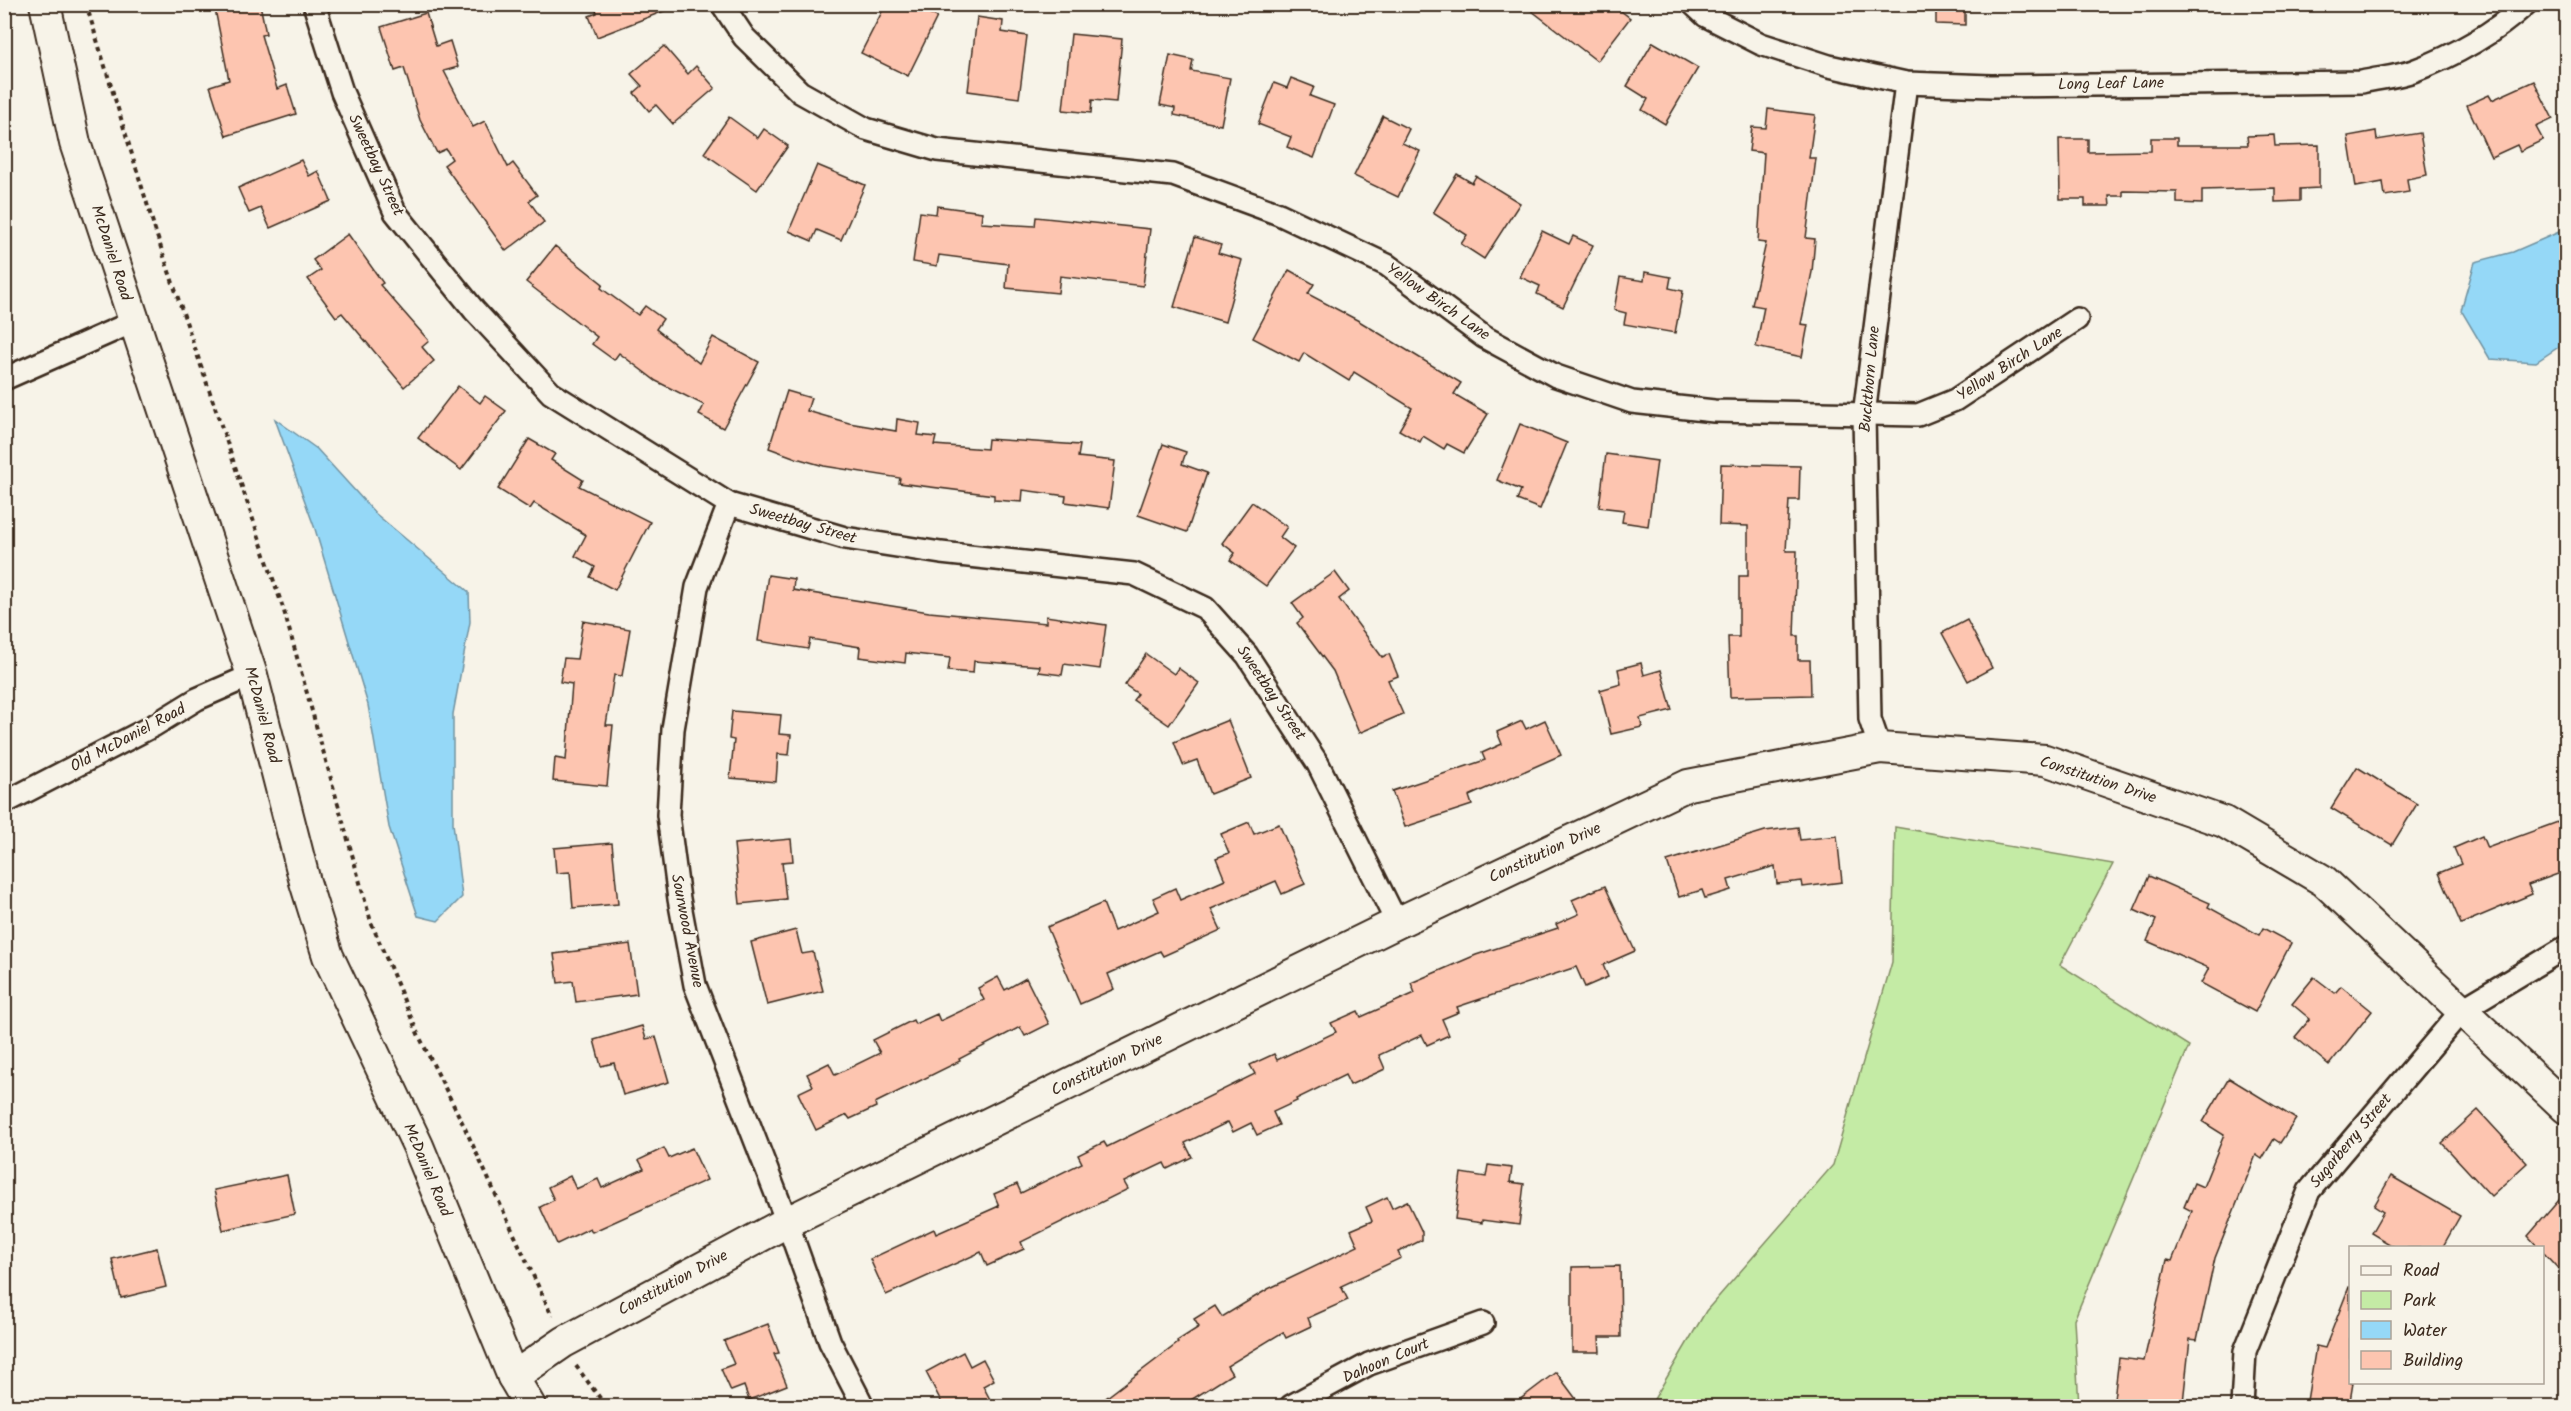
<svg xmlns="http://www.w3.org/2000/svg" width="2571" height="1411" viewBox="0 0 2571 1411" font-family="Kalam,sans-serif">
	<rect width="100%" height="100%" fill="#f7f3e8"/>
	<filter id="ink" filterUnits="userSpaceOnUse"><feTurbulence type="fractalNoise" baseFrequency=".0167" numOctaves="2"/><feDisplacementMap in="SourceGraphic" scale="12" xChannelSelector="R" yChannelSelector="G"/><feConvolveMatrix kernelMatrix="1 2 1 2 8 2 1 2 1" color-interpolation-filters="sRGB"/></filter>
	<g filter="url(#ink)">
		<polygon fill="#c4eba5" stroke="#808a62" stroke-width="1.5" points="1895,827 2113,864 2060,965 2189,1046 2074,1320 2079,1406 1650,1406 1706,1311 1833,1165 1892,962"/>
		<g fill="#95d8f7" stroke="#7192a0" stroke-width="1.5">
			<polygon points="2566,229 2566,342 2536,362 2490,359 2461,310 2475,262 2513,252"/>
			<polygon points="275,419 317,449 376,514 469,592 470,622 453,714 453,823 462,897 438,921 418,916 389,827 368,705 315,529"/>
		</g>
		<g fill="#fdc5b0" stroke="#3b2a1e" stroke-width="1.5">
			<polygon points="214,4 260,4 266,34 261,35 277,89 287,85 296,114 226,136 210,86 229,80"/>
			<polygon points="594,4 676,4 677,6 597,37 589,16 597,13"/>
			<polygon points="886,4 911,4 937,17 908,76 861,53"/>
			<polygon points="1523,4 1612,4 1630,18 1597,61"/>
			<polygon points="1936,4 1965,4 1965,25 1936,24"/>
			<polygon points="426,13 436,46 450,41 458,67 444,71 473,127 485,121 508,167 513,163 537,195 529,201 544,222 506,251 444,165 452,159 446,149 437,153 420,120 404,68 395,71 381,27"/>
			<polygon points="977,17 1003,21 1002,32 1027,36 1019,98 968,91"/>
			<polygon points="1071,34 1122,39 1116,102 1092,100 1091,113 1063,110"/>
			<polygon points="1653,42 1698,68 1665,124 1642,110 1648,99 1627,86"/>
			<polygon points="664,46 688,74 696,66 715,88 673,124 656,105 649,111 634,93 642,86 631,74"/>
			<polygon points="1170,55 1193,60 1191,71 1230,78 1221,125 1174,115 1175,108 1160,105"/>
			<polygon points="1291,78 1314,87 1310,96 1334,105 1314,158 1287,147 1291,137 1258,124 1274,83 1287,88"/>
			<polygon points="2534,81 2553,119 2536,127 2543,140 2520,151 2517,145 2491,157 2467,105 2489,95 2492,100"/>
			<polygon points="1768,109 1815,115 1809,158 1816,158 1806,238 1815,239 1812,272 1801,324 1808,325 1802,357 1756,347 1764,307 1752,305 1766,243 1758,242 1764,153 1749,151 1752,127 1766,128"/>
			<polygon points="1383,116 1409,129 1402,143 1420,151 1398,197 1354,176"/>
			<polygon points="729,117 758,138 764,129 788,146 757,190 704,153"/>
			<polygon points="2376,131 2377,140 2420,133 2427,175 2407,179 2409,192 2385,196 2383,182 2356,187 2348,136"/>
			<polygon points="2274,135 2275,146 2319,145 2319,188 2300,189 2300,201 2275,202 2275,188 2202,190 2202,204 2177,203 2177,192 2123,191 2123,196 2109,196 2110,206 2085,206 2085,199 2060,199 2059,139 2088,139 2088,152 2151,151 2151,138 2177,138 2177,145 2248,145 2247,136"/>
			<polygon points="301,160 309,176 318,171 331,201 270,228 261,208 249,213 238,188"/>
			<polygon points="817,165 865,185 841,240 817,230 812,241 789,231"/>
			<polygon points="1457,174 1472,183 1476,176 1520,203 1484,259 1461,244 1467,235 1433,213"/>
			<polygon points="937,206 982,212 981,223 1035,226 1036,217 1150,229 1143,286 1060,276 1058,293 1006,288 1008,264 939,255 937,266 913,262 920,212 936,214"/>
			<polygon points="1542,231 1569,244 1573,236 1593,245 1563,307 1537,294 1540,286 1520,277"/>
			<polygon points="348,234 383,283 380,285 429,341 422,347 434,361 404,387 342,313 336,317 308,279 321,270 313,260"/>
			<polygon points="1195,237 1221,245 1218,253 1242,260 1225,322 1174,307"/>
			<polygon points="555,246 603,284 601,288 638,315 645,306 663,319 656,329 699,363 713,337 759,362 723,428 699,415 704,405 656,381 619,353 614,360 592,344 597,337 526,282"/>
			<polygon points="1289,270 1314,284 1308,294 1359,321 1461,383 1454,394 1488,414 1464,453 1447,444 1444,449 1423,436 1420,442 1399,430 1412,408 1354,372 1349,381 1304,353 1299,362 1253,338"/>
			<polygon points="1645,272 1671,277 1669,288 1683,291 1675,333 1624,324 1626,313 1614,310 1620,277 1644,281"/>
			<polygon points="458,386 480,403 485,396 506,411 461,470 418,438"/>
			<polygon points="787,391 811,398 807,411 849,423 896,431 897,419 920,423 918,435 936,437 934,445 987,449 988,439 1080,445 1078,457 1115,461 1109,508 1065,502 1066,496 1023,490 1022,502 994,500 994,495 899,483 900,478 824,466 796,458 769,448"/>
			<polygon points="1520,424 1567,443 1540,509 1517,500 1521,490 1497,480"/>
			<polygon points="529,439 555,454 551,460 583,480 579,486 650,522 615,590 590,577 595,567 575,556 586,535 534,503 530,509 498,489"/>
			<polygon points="1163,444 1186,452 1182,464 1207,473 1187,532 1138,515"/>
			<polygon points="1606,454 1657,461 1648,526 1622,522 1624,510 1599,507"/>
			<polygon points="1721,464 1800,466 1799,500 1789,500 1786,551 1797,551 1794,636 1798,636 1798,660 1810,660 1811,695 1730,697 1728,637 1739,637 1739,576 1748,576 1748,526 1719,525"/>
			<polygon points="1252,502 1287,527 1280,537 1294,548 1266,586 1230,560 1235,553 1222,543"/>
			<polygon points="1335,572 1349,591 1339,599 1382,657 1389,654 1398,676 1388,680 1403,714 1359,733 1333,671 1297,623 1303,618 1292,603"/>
			<polygon points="768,575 794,579 793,590 929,612 1046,623 1046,616 1106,625 1100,669 1064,664 1062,675 1039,672 1040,666 974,661 973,673 948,671 950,658 906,653 905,663 859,657 860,647 810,639 808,649 758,641"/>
			<polygon points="1967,620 1992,668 1968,681 1942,633"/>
			<polygon points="583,621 630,629 622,676 614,675 606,725 613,725 607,786 553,781 555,758 566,760 572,684 560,682 564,658 577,659"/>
			<polygon points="1146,654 1174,674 1178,668 1199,683 1169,725 1133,700 1138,694 1125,685"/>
			<polygon points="1641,663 1644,675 1661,670 1672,710 1640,718 1642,727 1611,734 1600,690 1621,684 1618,669"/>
			<polygon points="732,711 781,715 779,734 791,735 789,755 778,754 776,782 730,778 734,740 729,739"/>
			<polygon points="1228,720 1251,778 1210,794 1197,760 1183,765 1174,742"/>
			<polygon points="1545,720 1561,755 1469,796 1472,805 1405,827 1392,791 1485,760 1482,753 1502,744 1497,732 1522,721 1526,729"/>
			<polygon points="2357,767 2417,804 2392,845 2331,808"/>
			<polygon points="2566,819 2566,871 2528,885 2532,894 2461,924 2439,873 2461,864 2454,848 2482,836 2487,848"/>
			<polygon points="1249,822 1254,834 1279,824 1305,884 1282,894 1276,881 1211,909 1221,930 1163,956 1160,951 1108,974 1114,989 1080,1004 1047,927 1103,903 1114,931 1159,911 1153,898 1175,888 1180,900 1225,880 1216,858 1229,853 1221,834"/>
			<polygon points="1798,827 1800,840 1837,836 1842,882 1803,887 1802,881 1777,884 1775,866 1728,880 1731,890 1705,898 1702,890 1679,897 1667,861 1765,831"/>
			<polygon points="791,839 793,861 782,862 786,899 740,904 734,844"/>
			<polygon points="612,843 618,904 573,908 570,872 556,873 554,848"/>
			<polygon points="2149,876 2210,903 2208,907 2259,935 2263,928 2291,943 2255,1012 2201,983 2209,968 2147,941 2156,920 2134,910"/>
			<polygon points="1605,886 1635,951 1603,965 1608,977 1585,987 1576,967 1457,1007 1459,1012 1442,1019 1449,1035 1427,1045 1422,1035 1379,1055 1385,1069 1350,1085 1345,1075 1296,1099 1297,1101 1273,1112 1279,1125 1257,1135 1251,1123 1233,1132 1228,1122 1185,1143 1192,1157 1167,1169 1164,1163 1124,1182 1128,1189 1021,1242 1024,1249 987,1266 981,1252 886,1295 870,1259 934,1229 936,1234 999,1206 994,1194 1017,1184 1021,1193 1082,1163 1078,1155 1104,1142 1107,1147 1255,1074 1250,1065 1274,1054 1277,1060 1336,1032 1331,1023 1358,1011 1361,1017 1415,993 1411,983 1476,955 1558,928 1556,924 1579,914 1572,900"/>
			<polygon points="796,930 802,954 813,952 823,991 767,1005 751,942"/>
			<polygon points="630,944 637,994 576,1002 573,981 558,983 554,954"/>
			<polygon points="998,977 1005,990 1026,978 1049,1024 1025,1036 1020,1027 959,1059 960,1061 875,1103 876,1107 850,1119 847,1115 816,1130 798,1093 813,1086 807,1074 829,1063 835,1075 880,1053 873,1040 913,1020 915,1024 937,1014 940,1021 984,1000 978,988"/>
			<polygon points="2314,977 2335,993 2341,986 2372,1011 2329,1065 2295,1037 2310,1019 2292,1004"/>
			<polygon points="642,1026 646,1039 656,1037 669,1082 623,1095 614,1063 601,1066 594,1040"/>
			<polygon points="2229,1078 2296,1119 2280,1143 2274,1139 2262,1159 2256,1155 2215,1258 2197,1340 2190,1339 2183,1402 2171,1401 2170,1407 2113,1407 2119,1358 2144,1361 2167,1260 2172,1261 2192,1211 2184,1207 2194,1183 2203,1187 2224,1135 2203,1122"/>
			<polygon points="2478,1110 2527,1163 2491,1196 2442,1143"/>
			<polygon points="664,1148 669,1158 692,1148 707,1180 592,1232 590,1228 557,1244 540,1207 554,1200 548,1187 570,1176 576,1189 598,1179 602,1188 644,1169 639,1160"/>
			<polygon points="1488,1165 1512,1168 1510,1182 1524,1184 1519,1225 1482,1220 1482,1223 1455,1219 1461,1173 1486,1177"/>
			<polygon points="287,1175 295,1214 223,1230 214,1190"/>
			<polygon points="2391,1176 2460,1216 2442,1248 2396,1248 2371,1233 2383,1212 2374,1206"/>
			<polygon points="2566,1192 2566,1277 2542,1251 2542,1248 2539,1248 2528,1236"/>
			<polygon points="1387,1197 1392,1208 1407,1201 1422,1232 1422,1240 1398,1252 1401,1258 1341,1286 1348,1300 1308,1318 1311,1326 1286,1338 1283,1332 1227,1366 1232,1374 1180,1407 1094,1407 1178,1343 1177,1341 1199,1327 1194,1319 1215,1306 1222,1317 1268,1289 1358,1246 1351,1230 1372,1221 1366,1207"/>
			<polygon points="157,1248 166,1287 121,1298 112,1259"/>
			<polygon points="1620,1266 1621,1337 1599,1337 1600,1352 1572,1352 1572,1267"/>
			<polygon points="2349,1287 2350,1287 2350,1383 2353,1383 2349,1407 2306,1407 2316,1346 2325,1348"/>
			<polygon points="768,1324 779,1353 774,1354 787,1385 749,1400 744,1386 731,1391 721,1369 734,1364 724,1341"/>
			<polygon points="963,1352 970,1366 983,1359 994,1380 983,1386 994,1407 944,1407 926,1372"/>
			<polygon points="1556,1372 1582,1407 1510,1407"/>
		</g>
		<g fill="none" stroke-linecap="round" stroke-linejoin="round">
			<g stroke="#3b2a1e" stroke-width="26">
				<g id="street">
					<polyline points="314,4 342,92 395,212 474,310 551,393 729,504 845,538 941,553 1134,574 1205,608 1247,655 1318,764 1397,923"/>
					<polyline points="722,4 744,37 800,92 866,129 937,150 1173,175 1279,214 1387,265 1484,337 1556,376 1632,402 1714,411 1918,415 1955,400 2077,319"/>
					<path d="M 1693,4 L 1706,16 L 1761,44 L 1829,66 L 1906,83 L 1991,86 L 2362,82 C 2378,78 2397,77 2413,71 C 2454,56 2493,34 2526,4"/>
					<polyline points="4,379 133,322"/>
					<polyline points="729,504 697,587 673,729 668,815 679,899 695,985 787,1222 830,1342 863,1406"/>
					<polyline points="1880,748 1870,719 1864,415 1906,83"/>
					<polyline points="4,803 153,726 197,699 252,675"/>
					<polyline points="1291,1406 1369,1364 1483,1323"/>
					<polyline points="2242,1406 2245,1351 2309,1191 2463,1009 2566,947"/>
				</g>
			</g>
			<g stroke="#3b2a1e" stroke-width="34">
				<g id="secondary">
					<polyline points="45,4 75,143 252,675 305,882 328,956 418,1146 513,1377 530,1406"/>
					<polyline points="513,1377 564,1342 787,1222 1397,923 1688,785 1880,748 2045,760 2224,822 2324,881 2566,1108"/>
				</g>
			</g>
			<g stroke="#3b2a1e" stroke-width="4" stroke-dasharray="4.5 4.5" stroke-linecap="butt">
				<polyline points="86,4 156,233 284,611 371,922 418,1034 463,1124 552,1316"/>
				<polyline points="576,1366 606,1406"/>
			</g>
			<use href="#street" stroke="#f7f3e8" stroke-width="21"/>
			<use href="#secondary" stroke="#f7f3e8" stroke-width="30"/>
		</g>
	</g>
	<g text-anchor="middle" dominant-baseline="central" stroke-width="4.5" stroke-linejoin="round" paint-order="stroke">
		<g font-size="16" fill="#3b2a1e" stroke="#f7f3e8">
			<text transform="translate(2111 84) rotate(-1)">Long Leaf Lane</text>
			<text transform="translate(376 165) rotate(65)">Sweetbay Street</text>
			<text transform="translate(111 253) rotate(72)">McDaniel Road</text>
			<text transform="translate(1438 302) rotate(35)">Yellow Birch Lane</text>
			<text transform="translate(2010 364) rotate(-33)">Yellow Birch Lane</text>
			<text transform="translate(1870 379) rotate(-85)">Buckthorn Lane</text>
			<text transform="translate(803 524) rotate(16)">Sweetbay Street</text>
			<text transform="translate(1271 693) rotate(56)">Sweetbay Street</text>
			<text transform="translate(262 715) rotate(75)">McDaniel Road</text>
			<text transform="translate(128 738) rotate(-28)">Old McDaniel Road</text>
			<text transform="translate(2098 780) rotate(18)">Constitution Drive</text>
			<text transform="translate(1545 853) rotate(-25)">Constitution Drive</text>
			<text transform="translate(687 931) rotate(79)">Sourwood Avenue</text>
			<text transform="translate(1107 1065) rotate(-26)">Constitution Drive</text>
			<text transform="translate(2351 1141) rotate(-50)">Sugarberry Street</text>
			<text transform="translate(427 1170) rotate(67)">McDaniel Road</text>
			<text transform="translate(673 1283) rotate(-28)">Constitution Drive</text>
			<text transform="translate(1386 1361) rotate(-23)">Dahoon Court</text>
		</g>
	</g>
	<rect width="2571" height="1411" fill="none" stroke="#f7f3e8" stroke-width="24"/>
	<rect x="12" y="12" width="2547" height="1387" fill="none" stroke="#3b2a1e" stroke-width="2" filter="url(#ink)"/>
	<rect x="2349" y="1246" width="195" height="138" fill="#f7f3e8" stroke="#aca397" stroke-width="1.5"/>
	<rect x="2361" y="1266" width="30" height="9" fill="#f7f3e8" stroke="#aca397" stroke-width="1.5"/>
	<text x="2403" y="1276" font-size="18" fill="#3b2a1e">Road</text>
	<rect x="2361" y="1291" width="30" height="18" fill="#c4eba5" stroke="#aca397" stroke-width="1.5"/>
	<text x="2403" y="1306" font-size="18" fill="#3b2a1e">Park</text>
	<rect x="2361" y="1321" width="30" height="18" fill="#95d8f7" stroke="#aca397" stroke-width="1.5"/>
	<text x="2403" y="1336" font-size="18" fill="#3b2a1e">Water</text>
	<rect x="2361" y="1351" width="30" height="18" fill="#fdc5b0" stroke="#aca397" stroke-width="1.5"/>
	<text x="2403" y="1366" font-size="18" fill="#3b2a1e">Building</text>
</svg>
